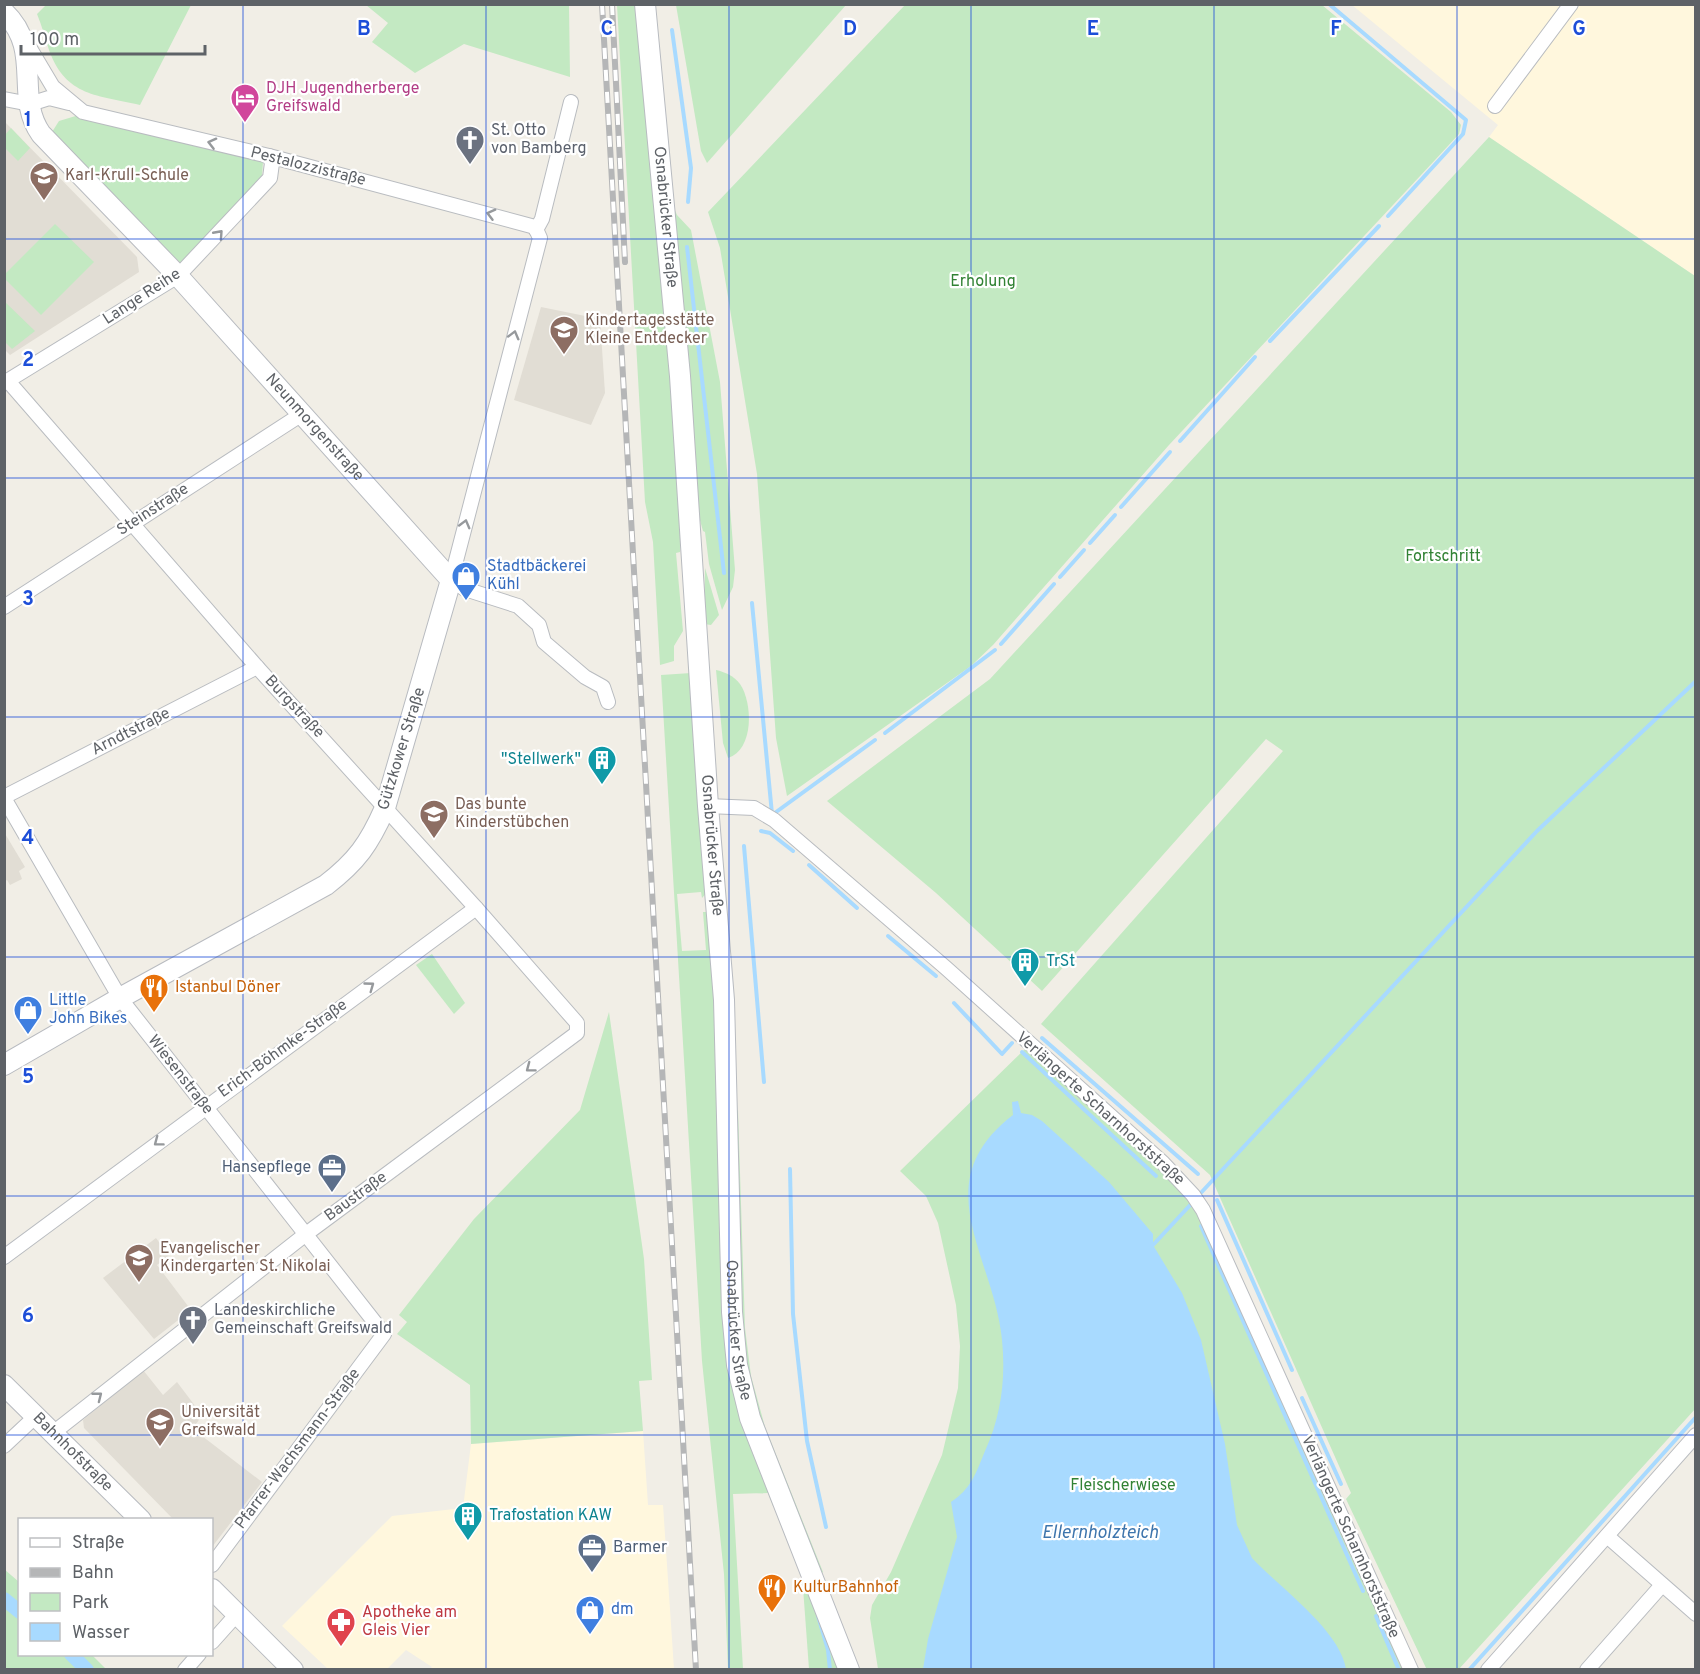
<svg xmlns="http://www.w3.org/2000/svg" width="1700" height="1674" viewBox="0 0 1700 1674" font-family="Overpass,sans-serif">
	<rect width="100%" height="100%" fill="#f1eee6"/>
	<g fill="#fff7dd">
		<polygon points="1352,5 1695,5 1695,276 1489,137 1498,125"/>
		<polygon points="643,1431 648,1505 663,1505 674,1669 430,1669 432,1667 406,1650 387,1669 328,1669 282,1626 392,1516 463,1508 471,1444"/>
	</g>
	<g fill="#e1ddd4">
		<polygon points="4,121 137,257 139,272 10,355 4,349"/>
		<polygon points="541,307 600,319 605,393 591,425 514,400"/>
		<polygon points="4,832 25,867 19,871 22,879 10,885 7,880 5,881"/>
		<polygon points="156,1238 169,1256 157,1265 191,1310 154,1339 103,1278"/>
		<polygon points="143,1370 163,1395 177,1382 202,1415 193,1429 262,1482 212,1547 212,1520 173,1519 84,1428 83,1420"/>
	</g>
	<g fill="#c3e9c2">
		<path d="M 68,5 L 191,5 L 140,105 C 98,95 66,97 49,50 C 45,38 42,26 37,14 L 46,5 Z"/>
		<polygon points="366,5 569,5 570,77 464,44 415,73 372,42 388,23"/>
		<polygon points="617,5 639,5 682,505 680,552 676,553 683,631 674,646 674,661 660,665 653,542 645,502"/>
		<polygon points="676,5 676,4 846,5 707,163 701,151"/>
		<polygon points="905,5 1322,5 1451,112 1461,125 1459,134 1435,160 1169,445 993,645 971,666 787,796 776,738 757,474 720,248 708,212"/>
		<polygon points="79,115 263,162 262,176 188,260 178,264 52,132 59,121"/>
		<polygon points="11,128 30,148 18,161 5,148 5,135"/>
		<polygon points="1489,137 1695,276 1696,1408 1459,1669 1427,1670 1346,1499 1351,1493 1210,1175 1041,1024 1283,751 1266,739 1042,991 936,893 827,801 990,679"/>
		<polygon points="673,206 677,215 691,230 720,382 735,570 733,587 722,610 709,564 705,532 703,531 694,499"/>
		<polygon points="55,224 94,262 41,315 5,279 5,274"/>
		<polygon points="4,301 35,331 12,349 5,342"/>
		<polygon points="705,568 719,615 711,625 704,624"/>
		<path d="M 716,670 C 725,672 734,676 740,684 C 753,703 754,750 728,758 L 723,743 Z"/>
		<polygon points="691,673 710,889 702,898 701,892 677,894 682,951 706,950 703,912 706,912 712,918 727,1330 776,1500 773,1506 768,1493 733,1494 743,1669 728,1669 724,1574 702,1361 661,675"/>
		<polygon points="432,954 465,1003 454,1014 416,965"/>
		<polygon points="609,1012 644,1259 652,1380 639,1381 643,1431 471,1444 470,1385 397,1334 407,1322 399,1315 474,1219 580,1110"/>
		<polygon points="1025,1049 1168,1178 1199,1213 1406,1669 878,1669 870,1618 872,1605 891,1572 942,1455 958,1388 960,1346 956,1305 938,1223 926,1196 900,1171"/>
		<polygon points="738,1110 745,1328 751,1376 765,1427 823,1572 819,1576 774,1465 742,1360 732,1114"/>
		<polygon points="4,1569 19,1582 20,1654 92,1655 106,1669 5,1669"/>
		<polygon points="802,1574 842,1669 809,1669"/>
	</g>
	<path fill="#a8daff" d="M 1018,1101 L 1021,1113 L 1032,1115 L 1042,1121 L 1109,1182 L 1153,1234 L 1153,1245 L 1182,1293 L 1201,1340 L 1225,1444 L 1237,1525 L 1252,1558 C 1279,1587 1340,1630 1346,1669 L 923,1669 L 928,1639 L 957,1537 L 951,1502 C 971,1489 976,1473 985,1451 C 1001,1417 1006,1378 1002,1340 C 994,1256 924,1183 1013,1115 L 1012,1102 Z"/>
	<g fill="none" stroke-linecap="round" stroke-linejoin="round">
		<g stroke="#a8daff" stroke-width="4">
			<polyline points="1329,4 1466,120 1463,134 1388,216"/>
			<polyline points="672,30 691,168 688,202"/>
			<polyline points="687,247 724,573"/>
			<polyline points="1270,341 1379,226"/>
			<polyline points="1180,441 1255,357"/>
			<polyline points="1121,507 1170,452"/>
			<polyline points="1090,543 1115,515"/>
			<polyline points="1060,577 1084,550"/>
			<polyline points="752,603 772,814"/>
			<polyline points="1001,644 1054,584"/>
			<polyline points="885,733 995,650"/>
			<polyline points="772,815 875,740"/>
			<polyline points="761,831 770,833 793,851"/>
			<polyline points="744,846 764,1082"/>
			<polyline points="809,865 857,908"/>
			<polyline points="888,936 936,976"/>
			<polyline points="954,1003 1002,1054 1012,1043"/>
			<polyline points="1042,1038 1198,1174"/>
			<polyline points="1022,1052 1156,1176"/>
			<polyline points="790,1169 793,1314 807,1441 826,1527"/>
			<polyline points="1198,1196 1537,831 1696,681"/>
			<polyline points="1217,1200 1292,1370"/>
			<polyline points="1201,1226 1363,1591"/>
			<polyline points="1153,1245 1193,1202"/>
			<polyline points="1302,1398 1341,1484"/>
			<polyline points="818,1616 828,1650 830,1670"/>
			<polyline points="1376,1616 1399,1670"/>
			<polyline points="1469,1670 1696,1417"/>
		</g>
		<g stroke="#a8daff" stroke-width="14">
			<polyline points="4,1599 20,1612"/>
			<polyline points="71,1654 87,1670"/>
		</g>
		<g stroke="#b9bcc0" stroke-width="16">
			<g id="street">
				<polyline points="28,45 53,87 83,112 269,156 535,227 540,238 451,580 465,589 518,606 539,625 544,642 585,677 603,687 608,702"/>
				<polyline points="4,99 30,104 49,98 69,103"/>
				<polyline points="1495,106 1571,4"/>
				<polyline points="536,230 542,219 571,102"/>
				<polyline points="8,381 257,667 476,908 577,1023 577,1033 306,1234 53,1433"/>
				<polyline points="4,383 178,276 270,178 272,163 269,156"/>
				<polyline points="4,607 302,414"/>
				<polyline points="4,797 257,667"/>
				<polyline points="4,798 120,998 384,1334 212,1565"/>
				<polyline points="708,806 754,808 774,820 946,968 1163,1163 1193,1195 1203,1210 1411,1670"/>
				<polyline points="4,1257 476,908"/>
				<polyline points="4,1446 36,1416"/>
				<polyline points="1607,1536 1696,1614"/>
				<polyline points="212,1642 237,1614"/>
				<polyline points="185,1670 199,1654"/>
				<polyline points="1488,1670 1696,1435"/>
				<polyline points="1587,1670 1662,1585"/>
			</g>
		</g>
		<g stroke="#b8bbc0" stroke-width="22">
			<g id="secondary">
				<path id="s1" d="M 645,4 L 680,376 L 708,806 L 724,1000 L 732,1312 L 737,1365 L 750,1418 L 849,1670"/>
				<path id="s2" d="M 4,12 C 44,50 14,96 41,134 L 178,276 L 451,580 L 385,808 C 369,844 357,861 326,885 L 120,998 L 4,1065"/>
				<path id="s3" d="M 4,1385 L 141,1520"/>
				<polyline points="212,1589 293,1670"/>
			</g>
		</g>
		<use href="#street" stroke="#fff" stroke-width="14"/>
		<use href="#secondary" stroke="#fff" stroke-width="20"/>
		<g stroke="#b5b6b7" stroke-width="6">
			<g id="rail">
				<polyline points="602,4 696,1670"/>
				<polyline points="612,4 625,262"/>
			</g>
		</g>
		<use href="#rail" stroke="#fff" stroke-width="4" stroke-dasharray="11" stroke-linecap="butt"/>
	</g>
	<defs><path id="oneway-chevron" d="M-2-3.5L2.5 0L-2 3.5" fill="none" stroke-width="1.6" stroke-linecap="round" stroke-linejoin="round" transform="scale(1.5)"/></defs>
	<g stroke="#96999c">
		<use href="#oneway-chevron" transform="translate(212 143) rotate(-166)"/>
		<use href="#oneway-chevron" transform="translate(491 214) rotate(-165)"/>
		<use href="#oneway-chevron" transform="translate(219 234) rotate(-48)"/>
		<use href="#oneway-chevron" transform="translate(514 335) rotate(-75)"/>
		<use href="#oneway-chevron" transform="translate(465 524) rotate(-75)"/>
		<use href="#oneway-chevron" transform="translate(370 986) rotate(-36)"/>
		<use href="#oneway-chevron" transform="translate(530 1068) rotate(143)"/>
		<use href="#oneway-chevron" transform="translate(158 1142) rotate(143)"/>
		<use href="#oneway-chevron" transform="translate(98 1396) rotate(-38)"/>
	</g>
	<path fill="none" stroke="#1d4ed8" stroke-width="1.5" stroke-opacity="0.55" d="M 243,4 L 243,1670M 486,4 L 486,1670M 729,4 L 729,1670M 971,4 L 971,1670M 1214,4 L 1214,1670M 1457,4 L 1457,1670M 4,239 L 1696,239M 4,478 L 1696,478M 4,717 L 1696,717M 4,957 L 1696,957M 4,1196 L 1696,1196M 4,1435 L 1696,1435"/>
	<defs>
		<g id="hotel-pin" transform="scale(1.5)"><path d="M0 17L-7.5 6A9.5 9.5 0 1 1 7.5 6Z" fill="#d1479c" stroke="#fff"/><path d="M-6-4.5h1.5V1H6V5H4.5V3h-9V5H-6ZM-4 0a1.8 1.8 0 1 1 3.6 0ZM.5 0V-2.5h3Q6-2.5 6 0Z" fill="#fff"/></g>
		<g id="church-pin" transform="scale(1.5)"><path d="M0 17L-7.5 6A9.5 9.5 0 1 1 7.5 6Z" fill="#6b7280" stroke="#fff"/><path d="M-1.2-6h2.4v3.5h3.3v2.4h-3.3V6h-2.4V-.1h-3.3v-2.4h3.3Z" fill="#fff"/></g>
		<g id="school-pin" transform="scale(1.5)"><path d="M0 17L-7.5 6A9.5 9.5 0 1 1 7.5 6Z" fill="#8d6e63" stroke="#fff"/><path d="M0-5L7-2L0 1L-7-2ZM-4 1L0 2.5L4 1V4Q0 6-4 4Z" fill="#fff"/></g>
		<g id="shop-pin" transform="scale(1.5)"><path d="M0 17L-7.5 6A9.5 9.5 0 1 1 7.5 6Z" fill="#3f7fe0" stroke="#fff"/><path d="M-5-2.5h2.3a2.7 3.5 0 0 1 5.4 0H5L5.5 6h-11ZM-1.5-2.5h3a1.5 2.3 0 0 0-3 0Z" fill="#fff"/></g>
		<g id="building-pin" transform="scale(1.5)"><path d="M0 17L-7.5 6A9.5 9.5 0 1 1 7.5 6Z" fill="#0f9aa8" stroke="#fff"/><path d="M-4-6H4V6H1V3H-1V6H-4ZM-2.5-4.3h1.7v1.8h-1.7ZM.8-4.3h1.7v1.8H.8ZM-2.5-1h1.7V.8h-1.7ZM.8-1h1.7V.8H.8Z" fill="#fff"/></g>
		<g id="restaurant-pin" transform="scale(1.5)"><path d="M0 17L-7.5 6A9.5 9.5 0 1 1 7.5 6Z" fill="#e8710a" stroke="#fff"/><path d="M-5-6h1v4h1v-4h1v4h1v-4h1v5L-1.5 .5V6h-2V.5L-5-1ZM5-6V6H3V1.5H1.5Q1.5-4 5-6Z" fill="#fff"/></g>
		<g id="office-pin" transform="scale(1.5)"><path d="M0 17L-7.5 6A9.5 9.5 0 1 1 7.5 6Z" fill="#5c6f8a" stroke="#fff"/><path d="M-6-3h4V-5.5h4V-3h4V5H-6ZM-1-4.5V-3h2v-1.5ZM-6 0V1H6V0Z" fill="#fff"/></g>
		<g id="university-pin" transform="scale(1.5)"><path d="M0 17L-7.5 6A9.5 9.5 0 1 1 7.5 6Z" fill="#8d6e63" stroke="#fff"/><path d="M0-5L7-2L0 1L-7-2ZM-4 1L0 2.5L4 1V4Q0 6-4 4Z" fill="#fff"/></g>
		<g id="pharmacy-pin" transform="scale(1.5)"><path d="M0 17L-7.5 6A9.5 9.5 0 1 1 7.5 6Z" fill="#e0444e" stroke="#fff"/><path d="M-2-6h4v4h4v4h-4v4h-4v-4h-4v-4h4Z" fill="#fff"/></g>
	</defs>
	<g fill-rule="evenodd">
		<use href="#hotel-pin" x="245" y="98"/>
		<use href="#church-pin" x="470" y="140"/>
		<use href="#school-pin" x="44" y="176"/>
		<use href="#school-pin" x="564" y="330"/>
		<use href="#shop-pin" x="466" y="576"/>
		<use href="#building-pin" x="602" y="760"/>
		<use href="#school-pin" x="434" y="814"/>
		<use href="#building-pin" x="1025" y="962"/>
		<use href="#restaurant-pin" x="154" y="988"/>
		<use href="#shop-pin" x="28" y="1010"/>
		<use href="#office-pin" x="332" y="1168"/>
		<use href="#school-pin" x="139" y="1258"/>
		<use href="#church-pin" x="193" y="1320"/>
		<use href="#university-pin" x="160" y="1422"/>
		<use href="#building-pin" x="468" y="1516"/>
		<use href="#office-pin" x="592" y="1548"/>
		<use href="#restaurant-pin" x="772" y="1588"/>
		<use href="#shop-pin" x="590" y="1610"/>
		<use href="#pharmacy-pin" x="341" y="1622"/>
	</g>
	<g text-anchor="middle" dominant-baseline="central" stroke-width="4.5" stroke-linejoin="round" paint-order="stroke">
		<g font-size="16" fill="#b23c85" stroke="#fff" text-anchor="start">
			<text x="266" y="89">DJH Jugendherberge<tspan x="266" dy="18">Greifswald</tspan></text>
		</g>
		<g font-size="16" fill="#5b616d" stroke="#fff" text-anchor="start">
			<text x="491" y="131">St. Otto<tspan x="491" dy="18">von Bamberg</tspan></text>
			<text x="214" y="1311">Landeskirchliche<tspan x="214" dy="18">Gemeinschaft Greifswald</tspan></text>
		</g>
		<g font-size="16" fill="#5e6267" stroke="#fff">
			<text transform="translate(308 167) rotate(14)">Pestalozzistraße</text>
			<text stroke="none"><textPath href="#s1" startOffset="214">Osnabrücker Straße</textPath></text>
			<text transform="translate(142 297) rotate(-33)">Lange Reihe</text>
			<text stroke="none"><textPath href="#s2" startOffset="532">Neunmorgenstraße</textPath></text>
			<text transform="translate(153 510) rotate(-33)">Steinstraße</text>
			<text transform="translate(294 707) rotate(47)">Burgstraße</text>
			<text transform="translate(131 732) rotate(-27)">Arndtstraße</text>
			<text transform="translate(402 749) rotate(-73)">Gützkower Straße</text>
			<text stroke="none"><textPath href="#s1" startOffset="844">Osnabrücker Straße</textPath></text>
			<text transform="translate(283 1049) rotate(-36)">Erich-Böhmke-Straße</text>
			<text transform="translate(180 1075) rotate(52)">Wiesenstraße</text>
			<text transform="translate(1100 1109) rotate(42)">Verlängerte Scharnhorststraße</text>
			<text transform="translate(356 1197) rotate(-36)">Baustraße</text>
			<text stroke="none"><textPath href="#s1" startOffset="1330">Osnabrücker Straße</textPath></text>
			<text transform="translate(298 1449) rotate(-53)">Pfarrer-Wachsmann-Straße</text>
			<text stroke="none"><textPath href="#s3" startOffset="96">Bahnhofstraße</textPath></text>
			<text transform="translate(1350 1537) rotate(66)">Verlängerte Scharnhorststraße</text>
		</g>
		<g font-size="16" fill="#785e54" stroke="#fff" text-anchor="start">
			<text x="65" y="176">Karl-Krull-Schule</text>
			<text x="585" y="321">Kindertagesstätte<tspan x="585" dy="18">Kleine Entdecker</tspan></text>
			<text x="455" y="805">Das bunte<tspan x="455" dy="18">Kinderstübchen</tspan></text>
			<text x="160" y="1249">Evangelischer<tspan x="160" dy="18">Kindergarten St. Nikolai</tspan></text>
			<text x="181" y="1413">Universität<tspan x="181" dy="18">Greifswald</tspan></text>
		</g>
		<g font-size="16" fill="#318234" stroke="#fff">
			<text x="983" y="282">Erholung</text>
			<text x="1443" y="557">Fortschritt</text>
			<text x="1123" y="1486">Fleischerwiese</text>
		</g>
		<g font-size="16" fill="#366cbe" stroke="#fff" text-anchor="start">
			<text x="487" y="567">Stadtbäckerei<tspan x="487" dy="18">Kühl</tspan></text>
			<text x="49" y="1001">Little<tspan x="49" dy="18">John Bikes</tspan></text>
			<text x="611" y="1610">dm</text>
		</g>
		<g font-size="16" fill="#0d838f" stroke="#fff" text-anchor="start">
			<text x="581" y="760" text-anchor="end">"Stellwerk"</text>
			<text x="1046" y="962">TrSt</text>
			<text x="489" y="1516">Trafostation KAW</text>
		</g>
		<g font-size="16" fill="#c56008" stroke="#fff" text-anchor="start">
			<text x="175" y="988">Istanbul Döner</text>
			<text x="793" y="1588">KulturBahnhof</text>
		</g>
		<g font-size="16" fill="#4e5e75" stroke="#fff" text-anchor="end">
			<text x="311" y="1168">Hansepflege</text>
			<text x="613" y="1548" text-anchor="start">Barmer</text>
		</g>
		<g font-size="16" fill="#be3a42" stroke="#fff" text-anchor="start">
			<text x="362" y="1613">Apotheke am<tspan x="362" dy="18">Gleis Vier</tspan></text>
		</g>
		<g font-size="18" font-style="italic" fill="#3d75ad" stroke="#fff">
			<text x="1100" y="1533">Ellernholzteich</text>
		</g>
	</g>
	<g font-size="20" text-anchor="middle" font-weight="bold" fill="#1d4ed8" stroke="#fff" stroke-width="4.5" stroke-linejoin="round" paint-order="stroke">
		<text x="364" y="35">B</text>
		<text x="607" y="35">C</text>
		<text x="850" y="35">D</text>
		<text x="1093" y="35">E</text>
		<text x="1336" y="35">F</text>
		<text x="1579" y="35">G</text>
		<text x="28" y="126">1</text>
		<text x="28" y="366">2</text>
		<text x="28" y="605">3</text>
		<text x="28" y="844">4</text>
		<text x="28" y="1083">5</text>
		<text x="28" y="1322">6</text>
	</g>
	<rect width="1700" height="1674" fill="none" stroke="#5e6267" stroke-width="12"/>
	<rect x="18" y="1518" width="195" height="138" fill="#ffffff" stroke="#bfc0c2" stroke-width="1.5"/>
	<rect x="30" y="1538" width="30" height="9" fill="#ffffff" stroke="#bfc0c2" stroke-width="1.5"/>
	<text x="72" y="1548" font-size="18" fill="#5e6267">Straße</text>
	<rect x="30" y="1568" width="30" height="9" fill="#b5b6b7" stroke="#bfc0c2" stroke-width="1.5"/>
	<text x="72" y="1578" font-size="18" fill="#5e6267">Bahn</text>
	<rect x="30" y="1593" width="30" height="18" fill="#c3e9c2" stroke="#bfc0c2" stroke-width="1.5"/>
	<text x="72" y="1608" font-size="18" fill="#5e6267">Park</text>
	<rect x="30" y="1623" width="30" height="18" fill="#a8daff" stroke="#bfc0c2" stroke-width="1.5"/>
	<text x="72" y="1638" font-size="18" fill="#5e6267">Wasser</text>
	<path d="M21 45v9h184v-9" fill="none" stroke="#5e6267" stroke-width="3"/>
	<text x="30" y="45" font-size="18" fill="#5e6267" stroke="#ffffff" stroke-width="4.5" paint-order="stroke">100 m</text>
</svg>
